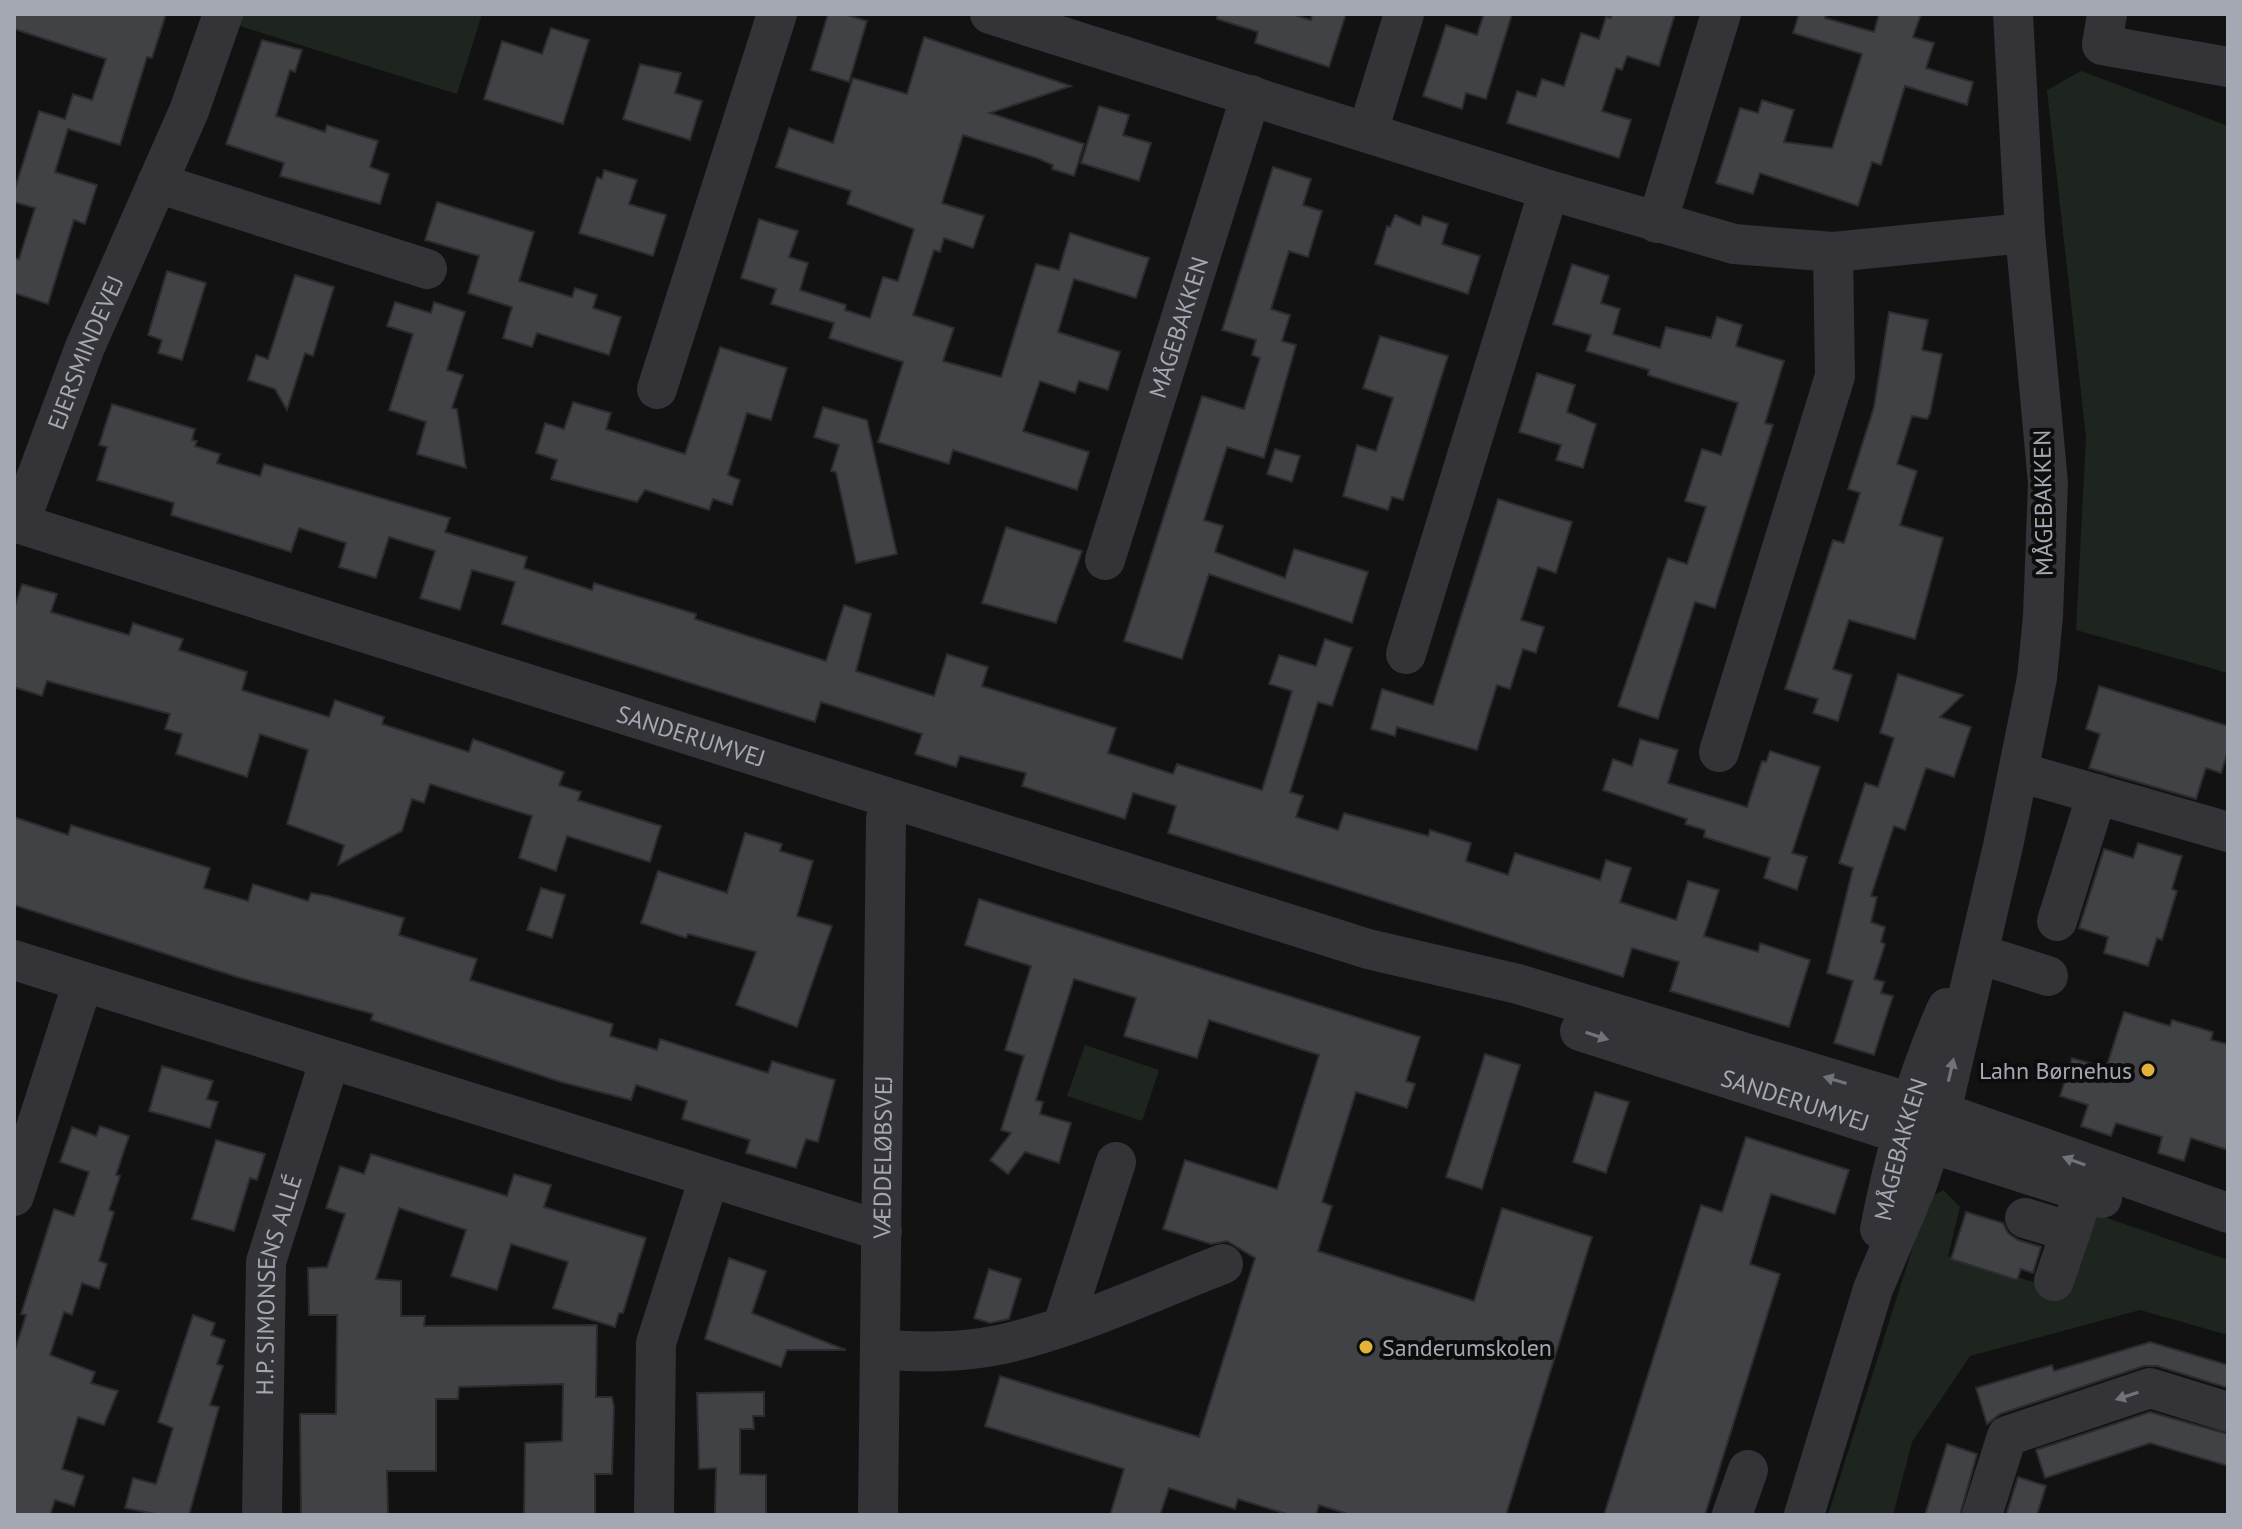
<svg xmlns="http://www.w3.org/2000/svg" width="2242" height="1529" viewBox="0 0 2242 1529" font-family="'PT Sans',sans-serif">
	<rect width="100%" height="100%" fill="#121213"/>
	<g fill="#1e251f">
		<polygon points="243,14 482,14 457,94 240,26"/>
		<polygon points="2081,71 2228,126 2228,673 2076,630 2086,437 2047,90"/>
		<polygon points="1085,1045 1159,1070 1142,1121 1067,1096"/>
		<polygon points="1943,1190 1960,1207 1948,1256 2059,1290 2087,1211 2228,1260 2228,1335 2140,1310 1970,1356 1912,1442 1893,1515 1828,1515 1928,1199"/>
	</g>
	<g fill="#414246" stroke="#2c2c2f" stroke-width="2">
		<polygon points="14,14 166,14 152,58 147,57 120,145 68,129 55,172 97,185 85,224 74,220 48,304 14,293 14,258 19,259 35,208 14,202 14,192 39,111 65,119 73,94 92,100 106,59 14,29"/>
		<polygon points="828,14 844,14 867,21 849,82 811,70"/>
		<polygon points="1217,14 1291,14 1311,20 1312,14 1346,14 1329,67 1255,43 1258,32 1217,19"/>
		<polygon points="1484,14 1512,14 1486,99 1466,93 1462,109 1423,96 1446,25 1477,35"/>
		<polygon points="1612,14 1675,14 1659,66 1627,56 1622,70 1616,68 1602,111 1631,120 1619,158 1507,123 1517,91 1536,97 1542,79 1564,86 1581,33 1599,39 1606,17 1611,18"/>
		<polygon points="1799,14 1826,14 1825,18 1874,32 1879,14 1921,14 1913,37 1934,43 1926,68 1973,82 1967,105 1905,86 1881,165 1872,162 1858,206 1760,173 1753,194 1716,183 1740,108 1758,113 1762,100 1794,110 1784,142 1832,148 1862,54 1793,33"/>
		<polygon points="551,28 589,40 563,124 484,99 502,41 542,54"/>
		<polygon points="924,37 1071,86 990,113 1084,144 1074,176 1052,169 1053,165 1037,158 963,135 942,203 984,216 973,248 944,238 940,252 934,250 913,315 954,328 943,361 1001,377 1036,264 1059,270 1070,233 1149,258 1136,298 1074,279 1058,332 1120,352 1108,390 1079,381 1075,393 1040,381 1023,431 1089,452 1077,490 953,450 949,464 878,442 903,362 829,338 834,323 771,304 776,289 741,278 759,219 798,231 789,257 808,263 800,290 846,305 845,310 870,318 883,277 898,281 914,229 847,204 851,191 776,167 789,128 833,143 853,78 907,94"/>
		<polygon points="262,40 302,50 295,72 290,70 276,116 325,132 327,125 378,141 370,167 389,174 380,204 280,176 284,163 226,144"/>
		<polygon points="640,64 681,73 675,93 702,101 690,140 623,119"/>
		<polygon points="1099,106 1129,115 1123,135 1151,143 1139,181 1081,163"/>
		<polygon points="1273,167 1311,179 1303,205 1322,211 1308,257 1289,251 1271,309 1290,315 1282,341 1296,345 1264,458 1227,447 1204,520 1223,526 1215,552 1285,578 1294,549 1368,572 1352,623 1209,574 1182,659 1124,641 1202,396 1244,409 1260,358 1252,355 1256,340 1222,330"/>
		<polygon points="604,170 637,180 629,204 666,215 653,256 579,233 597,177 602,179"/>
		<polygon points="437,202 534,232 519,281 572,297 575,288 597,295 593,308 621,317 609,355 537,333 532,347 503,338 512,307 468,293 479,256 425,240"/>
		<polygon points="1395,215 1420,226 1423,216 1448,224 1442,244 1480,256 1468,294 1375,264 1387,226 1390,227"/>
		<polygon points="1572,264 1609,276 1601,303 1620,309 1613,334 1660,348 1666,327 1711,338 1717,317 1742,325 1736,346 1784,361 1765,423 1773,425 1715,608 1695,602 1658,719 1618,706 1668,558 1687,564 1706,507 1685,501 1702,449 1721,455 1738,403 1648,375 1649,370 1586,351 1591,335 1553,324"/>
		<polygon points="167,271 206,283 182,360 158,353 162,340 148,335"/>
		<polygon points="295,275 334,287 313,356 305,353 287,410 275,389 248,380 256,355 268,359"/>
		<polygon points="395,302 431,313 434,302 465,312 447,370 463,375 452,408 457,409 466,468 417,454 426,422 389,410 413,334 387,326"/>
		<polygon points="1889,312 1928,320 1922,350 1942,354 1930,414 1927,419 1912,416 1897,464 1917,471 1900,525 1943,538 1915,639 1849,620 1833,669 1852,675 1838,721 1813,713 1818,699 1785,689 1833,540 1844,543 1860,493 1848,489 1874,407"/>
		<polygon points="1380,336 1448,356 1403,500 1392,497 1388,510 1343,496 1357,445 1376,451 1393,398 1363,388"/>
		<polygon points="720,347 787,368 771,420 747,413 728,475 740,480 732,505 713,499 709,510 645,490 637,502 551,479 557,460 536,453 545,423 564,429 573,402 611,413 606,429 685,454"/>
		<polygon points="1537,373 1575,385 1567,412 1596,424 1583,468 1556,460 1561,445 1519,432"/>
		<polygon points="112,404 195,429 192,440 197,441 195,446 220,454 217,463 260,476 264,464 450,518 445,532 527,557 524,568 592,590 594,583 696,614 695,619 826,661 844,605 871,614 856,671 934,696 947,654 988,667 982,686 1116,728 1108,753 1173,774 1177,764 1262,790 1292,691 1269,684 1279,655 1316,666 1325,639 1352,648 1332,706 1318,702 1290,792 1303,796 1296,817 1338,830 1344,813 1428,836 1430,830 1471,843 1466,861 1508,875 1515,853 1600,880 1606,860 1631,868 1620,902 1676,920 1688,881 1719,890 1704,936 1758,952 1760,943 1810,960 1789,1027 1670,991 1679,962 1632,948 1623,977 1168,833 1176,806 1133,793 1125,819 1022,786 1026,773 960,756 956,767 915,754 922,734 821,702 815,722 502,624 515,582 472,570 460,610 420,598 435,551 389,537 376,578 339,567 346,543 299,528 291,552 171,515 174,503 97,480 107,447 99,445"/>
		<polygon points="823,407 867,420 897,554 856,563 836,472 831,471 839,445 814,437"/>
		<polygon points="1275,449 1300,456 1292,482 1267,474"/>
		<polygon points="1498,499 1572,522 1556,573 1538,567 1521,620 1544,627 1536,653 1523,649 1510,689 1497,685 1477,750 1397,727 1395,736 1371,729 1382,689 1433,705"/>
		<polygon points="1006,527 1082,551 1056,623 982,603"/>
		<polygon points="22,584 57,594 51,612 129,635 133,623 183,639 179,650 247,672 242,690 329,717 335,700 384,717 382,724 469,752 473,739 564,772 559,785 581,792 578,800 661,826 650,862 567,836 556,871 519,858 532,816 430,784 424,803 412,799 402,831 338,865 344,845 287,824 308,750 260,734 247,777 176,754 182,734 165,729 170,714 47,681 42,696 14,687 14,609"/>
		<polygon points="1898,674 1963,695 1940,717 1971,727 1954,777 1926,768 1905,830 1894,826 1871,896 1877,897 1871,922 1885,927 1881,942 1885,944 1874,979 1884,982 1881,993 1893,996 1874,1055 1834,1043 1853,981 1827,973 1853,868 1839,863 1865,783 1878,787 1894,738 1880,733"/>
		<polygon points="2099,686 2228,726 2228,751 2221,773 2206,768 2196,799 2089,768 2100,734 2086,729"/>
		<polygon points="1640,739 1678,750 1668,783 1747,807 1762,761 1766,762 1770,751 1820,767 1792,853 1807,857 1797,890 1764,878 1770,858 1704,837 1705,830 1685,824 1687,819 1603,790 1613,759 1632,766"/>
		<polygon points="14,817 68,835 71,825 210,868 204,888 248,901 253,884 308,901 311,893 328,896 404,918 399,935 477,959 470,980 613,1024 610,1036 657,1050 660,1039 768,1073 772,1061 835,1080 818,1142 806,1139 796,1168 746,1153 750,1140 682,1119 687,1101 636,1085 631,1100 561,1082 371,1020 373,1014 237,977 14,905"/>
		<polygon points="745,833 782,844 780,851 813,861 797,916 832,926 797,1027 736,1005 756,952 688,934 686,938 641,923 658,871 727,893"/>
		<polygon points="2138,843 2182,856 2172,889 2177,891 2162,940 2157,938 2148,966 2104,953 2108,937 2079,928 2104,849 2133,858"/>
		<polygon points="541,888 565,895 552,938 527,930"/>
		<polygon points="979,899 1420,1037 1406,1081 1415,1084 1407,1108 1356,1092 1322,1202 1332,1206 1318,1251 1474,1301 1502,1208 1592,1237 1506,1515 1351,1515 1319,1505 1316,1515 1290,1515 1238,1499 1235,1509 1169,1488 1160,1515 1110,1515 1124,1469 985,1426 1000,1376 1199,1437 1255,1258 1227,1241 1211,1244 1163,1229 1185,1160 1277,1189 1319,1055 1209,1020 1197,1058 1124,1036 1136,998 1074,979 1036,1100 1043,1102 1040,1114 1071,1123 1059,1163 1025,1152 1008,1174 990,1160 1011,1133 1001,1130 1024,1056 1005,1050 1031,966 965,945"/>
		<polygon points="2124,1012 2170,1026 2172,1020 2213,1032 2211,1040 2228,1044 2228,1150 2191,1138 2184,1161 2158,1153 2162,1137 2116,1123 2111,1136 2081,1126 2088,1105 2060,1096 2072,1058 2106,1068"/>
		<polygon points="1485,1054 1520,1065 1482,1189 1446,1177"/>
		<polygon points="162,1066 213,1081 207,1099 218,1102 210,1128 149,1111"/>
		<polygon points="1595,1092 1629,1102 1606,1173 1573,1162"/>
		<polygon points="100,1126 129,1136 116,1175 120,1176 109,1210 114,1212 99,1261 107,1264 99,1289 82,1283 72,1315 64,1312 50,1355 95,1372 91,1383 118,1391 104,1425 78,1417 62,1469 84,1476 74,1506 55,1500 50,1515 14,1515 14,1353 26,1315 21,1314 54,1209 74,1216 89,1172 60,1162 72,1127 96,1136"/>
		<polygon points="1746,1137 1849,1170 1835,1214 1771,1194 1750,1264 1780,1274 1705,1515 1604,1515 1701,1205 1722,1212"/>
		<polygon points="216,1140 265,1154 257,1180 250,1178 234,1231 192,1219"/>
		<polygon points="371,1154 507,1196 514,1174 551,1185 544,1207 646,1238 623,1313 619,1313 615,1327 553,1308 568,1262 511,1244 497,1290 451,1276 466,1230 399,1208 376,1279 401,1281 401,1316 425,1316 424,1326 597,1325 596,1397 612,1397 614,1407 612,1474 595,1474 595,1515 524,1515 525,1443 562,1441 563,1384 459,1387 458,1399 436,1399 436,1471 387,1471 388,1515 301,1515 300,1414 336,1414 337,1315 309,1315 308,1268 327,1267 345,1214 326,1208 340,1166 364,1174"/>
		<polygon points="1966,1212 2003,1223 2008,1233 2018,1240 2041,1247 2033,1273 2021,1269 2017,1280 1951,1259"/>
		<polygon points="729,1258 766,1271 752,1313 846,1350 787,1350 781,1367 705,1339"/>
		<polygon points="989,1269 1021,1279 1009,1319 990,1323 974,1318"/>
		<polygon points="193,1315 215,1323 211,1335 225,1340 217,1364 223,1366 210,1405 219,1407 189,1515 160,1515 125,1508 133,1478 156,1484 173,1428 158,1422"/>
		<polygon points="2150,1342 2228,1365 2228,1388 2157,1366 2144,1366 2000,1414 1987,1424 1976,1388 2052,1365 2054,1371"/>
		<polygon points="764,1392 764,1416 753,1416 754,1429 740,1429 740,1474 766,1475 766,1515 715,1514 716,1468 699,1469 697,1393"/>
		<polygon points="2150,1412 2228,1434 2228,1466 2150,1443 2045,1478 2036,1450"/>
		<polygon points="1947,1444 1977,1454 1960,1515 1925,1515"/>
		<polygon points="2018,1477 2046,1486 2037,1515 2006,1515"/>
	</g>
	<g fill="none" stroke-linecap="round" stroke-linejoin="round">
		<g stroke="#333338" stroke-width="40">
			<polyline points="990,14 1549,190 1734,244 1833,252 2025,233"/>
			<polyline points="2107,14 2102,45 2228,67"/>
			<polyline points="1368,131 1404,14"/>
			<polyline points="157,183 427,269"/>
			<polyline points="1657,223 1721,14"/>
			<polyline points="657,389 777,14"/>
			<path id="s1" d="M 14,522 L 1368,949 L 1518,984 L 1941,1112 L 2228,1213"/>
			<path id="s2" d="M 19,524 L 85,347 L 189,111 L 223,14"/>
			<path id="s3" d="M 1105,560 L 1251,95"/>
			<polyline points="1406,654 1549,190"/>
			<polyline points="1719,752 1835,376 1833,252"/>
			<polyline points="2019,772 2228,832"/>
			<polyline points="2057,921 2097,794"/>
			<polyline points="1979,954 2048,976"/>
			<polyline points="14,960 882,1231"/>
			<path id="s4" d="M 1580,1031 L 2102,1198"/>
			<polyline points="14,1196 83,982"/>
			<polyline points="2025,1218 2071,1232"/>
			<path id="s5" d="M 1880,1229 C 1895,1152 1915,1080 1947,1008"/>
			<polyline points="2054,1281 2084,1192"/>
			<polyline points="1063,1325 1116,1162"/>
			<path d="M 882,1350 C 920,1352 960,1353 998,1345 C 1074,1329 1150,1292 1223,1264"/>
			<path id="s6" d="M 262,1515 L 266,1262 L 330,1059"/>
			<polyline points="654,1515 656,1343 709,1178"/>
			<path id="s7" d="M 878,1515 L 886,819 L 893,800"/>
			<polyline points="1732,1515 1748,1470"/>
			<polyline points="1804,1515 1873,1289 1917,1185 1941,1112 2003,846 2037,678 2043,616 2048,483 2025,233 2013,14"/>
			<polyline points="1982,1515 2007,1436 2150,1388 2228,1412"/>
		</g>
	</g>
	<defs><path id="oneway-solid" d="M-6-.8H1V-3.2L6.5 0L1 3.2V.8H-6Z" transform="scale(2)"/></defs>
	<g fill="#71737b">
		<use href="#oneway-solid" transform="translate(1597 1036) rotate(18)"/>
		<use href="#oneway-solid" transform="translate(1951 1070) rotate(-77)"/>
		<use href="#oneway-solid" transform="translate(1835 1080) rotate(-163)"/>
		<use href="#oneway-solid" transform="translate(2074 1161) rotate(-160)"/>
		<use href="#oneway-solid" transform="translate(2127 1396) rotate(162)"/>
	</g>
	<g fill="#e3b239" stroke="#0d0d0e" stroke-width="3">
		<circle cx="2148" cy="1070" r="8"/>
		<circle cx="1366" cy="1347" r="8"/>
	</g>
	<g text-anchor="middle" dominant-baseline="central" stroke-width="8" stroke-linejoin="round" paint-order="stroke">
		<g font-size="24" fill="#a4a8b2" stroke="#0d0d0e">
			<text stroke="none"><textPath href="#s3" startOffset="244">MÅGEBAKKEN</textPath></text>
			<text stroke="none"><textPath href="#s2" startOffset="184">EJERSMINDEVEJ</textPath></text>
			<text transform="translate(2043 503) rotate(-91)">MÅGEBAKKEN</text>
			<text stroke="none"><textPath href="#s1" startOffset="710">SANDERUMVEJ</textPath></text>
			<text stroke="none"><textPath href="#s4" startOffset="226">SANDERUMVEJ</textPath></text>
			<text stroke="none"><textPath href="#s5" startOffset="82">MÅGEBAKKEN</textPath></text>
			<text stroke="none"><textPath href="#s7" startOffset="358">VÆDDELØBSVEJ</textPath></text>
			<text stroke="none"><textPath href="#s6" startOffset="232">H.P. SIMONSENS ALLÉ</textPath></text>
		</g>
		<g font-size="24" fill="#a4a8b2" stroke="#0d0d0e" text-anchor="end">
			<text x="2132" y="1070">Lahn Børnehus</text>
			<text x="1382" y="1347" text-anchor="start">Sanderumskolen</text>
		</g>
	</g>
	<rect width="2242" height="1529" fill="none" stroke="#a4a8b2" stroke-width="32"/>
</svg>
